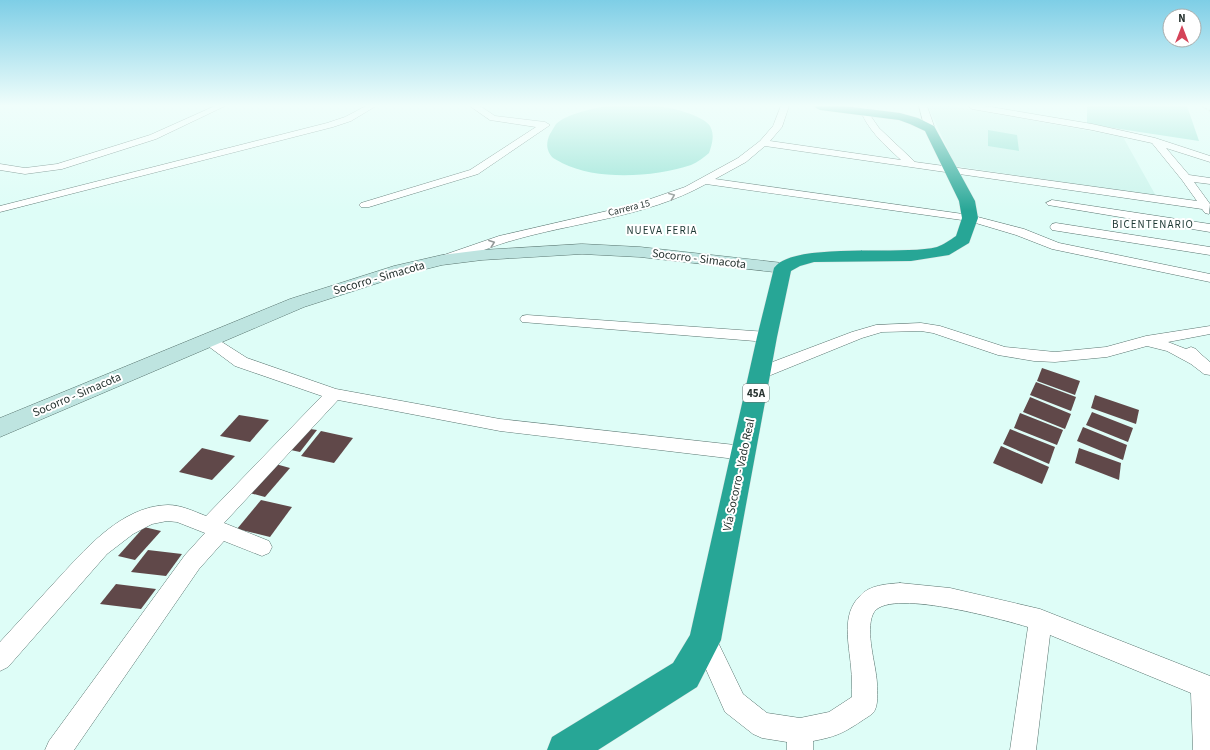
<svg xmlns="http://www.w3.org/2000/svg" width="1210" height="750" viewBox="0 0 1210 750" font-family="'Source Sans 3',sans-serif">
	<rect width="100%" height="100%" fill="#defdf7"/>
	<polygon fill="#cbf4ec" points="928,106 952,106 1123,137 1156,196 955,166"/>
	<g fill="#97e3d5">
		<path d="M 608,106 C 623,106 639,105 655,106 C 667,106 703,115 710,126 C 715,135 712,144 709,153 C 704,157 698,162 691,165 C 654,177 598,181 562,163 C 559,161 554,159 552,157 C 546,150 546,142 550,134 C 552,131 554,127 556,124 C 566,114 594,108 608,106 Z"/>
		<polygon points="1087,106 1187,106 1199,141 1087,124"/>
		<polygon points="988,130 1017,135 1019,151 988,146"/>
	</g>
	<g fill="#604849">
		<polygon points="1042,368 1080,381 1075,395 1037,381"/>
		<polygon points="1036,382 1076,397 1071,411 1030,395"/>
		<polygon points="1095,395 1139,410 1136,424 1091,408"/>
		<polygon points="1030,397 1071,414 1065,429 1023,412"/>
		<polygon points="1092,412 1133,428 1128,442 1086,425"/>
		<polygon points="1020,413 1063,430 1057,445 1014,428"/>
		<polygon points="239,415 269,420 250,442 220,436"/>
		<polygon points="1083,427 1127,445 1123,460 1077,441"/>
		<polygon points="304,428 317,430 300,452 286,449"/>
		<polygon points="1010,429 1055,447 1049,464 1003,444"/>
		<polygon points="321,431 353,438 334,463 301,456"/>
		<polygon points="1001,446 1049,467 1042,484 993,463"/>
		<polygon points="202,448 235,456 212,480 179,472"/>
		<polygon points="1079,448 1121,463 1119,480 1075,463"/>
		<polygon points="272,463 290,468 265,497 246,492"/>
		<polygon points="261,500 292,507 270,537 237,529"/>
		<polygon points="144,527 161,531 135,560 118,556"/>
		<polygon points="148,550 182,554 166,576 131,572"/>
		<polygon points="116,584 156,589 141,609 100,604"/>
	</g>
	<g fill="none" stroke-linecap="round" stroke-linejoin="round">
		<g stroke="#597570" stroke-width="1">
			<g id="street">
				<polygon points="215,106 225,106 156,139 62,169 25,174 0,170 0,164 25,168 57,164 150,135"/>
				<polygon points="366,106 376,106 351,121 333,127 0,212 0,206 327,123 345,117"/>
				<polygon points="470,106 480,106 495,116 545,122 550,125 478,174 369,207 361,207 359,205 361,203 470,170 536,127 490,120"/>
				<path d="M 781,106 L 789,106 L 782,127 L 770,141 L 901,160 C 884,144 866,129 859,106 L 867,106 L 870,115 L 879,128 L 915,162 L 1197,201 L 1182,180 L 1152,143 L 1092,130 L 972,109 L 968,106 L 985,106 L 1092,124 L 1155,138 L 1210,156 L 1210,162 L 1166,148 L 1189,175 L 1210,178 L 1210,184 L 1194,182 L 1210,204 L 1209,214 L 1205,213 L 1202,209 L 765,146 L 746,162 L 715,179 L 970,215 L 1024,229 L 1059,243 L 1210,274 L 1210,282 L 1052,249 L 1016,235 L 969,221 L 706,184 C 645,218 573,222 507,242 C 486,248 467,258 446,263 L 441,262 L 440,259 L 441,256 L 499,236 L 633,205 L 685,187 L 738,158 L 760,141 L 773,126 Z"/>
				<polygon points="919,106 927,106 935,129 933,131 930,132 925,129"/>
				<polygon points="1052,200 1210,224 1210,232 1048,205 1046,203"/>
				<polygon points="1056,223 1210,247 1210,255 1052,230 1050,227 1052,224"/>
				<polygon points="527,315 767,332 772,334 774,337 772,340 767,342 522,322 520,319 522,316"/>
				<polygon points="921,323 940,326 1005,347 1055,352 1106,347 1146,336 1210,326 1210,334 1168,342 1186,349 1191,347 1196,349 1203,356 1210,362 1210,375 1204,374 1191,364 1167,351 1147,346 1107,357 1055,362 1034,361 998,355 933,333 921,331 882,332 862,338 766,377 760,378 754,377 752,373 754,369 852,332 876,325"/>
				<path d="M 209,335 L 214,337 L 247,358 L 336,389 L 500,419 L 744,446 L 750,448 L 753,453 L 750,458 L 744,460 L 500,431 L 338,400 L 224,523 L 269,541 L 272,547 L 269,553 L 262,556 L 224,541 L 199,569 L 74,750 L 45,750 L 49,741 L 185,555 L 205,533 L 177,522 L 167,521 L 152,524 L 133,534 L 107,554 L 8,667 L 0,671 L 0,642 C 18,622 36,603 54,583 C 83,552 120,506 168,505 C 181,505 193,511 206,516 L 322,396 L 235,366 L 204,343 L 201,340 L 204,337 Z"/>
				<path d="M 900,583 L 950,588 L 1040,609 L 1210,676 L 1210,750 L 1193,750 L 1191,693 L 1050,635 L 1036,750 L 1010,750 L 1028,627 C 1004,620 885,586 873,614 C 865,632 876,664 877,683 C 877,692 879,706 873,713 C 870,716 864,719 860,722 C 842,734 834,737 813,741 L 813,750 L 787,750 L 787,742 L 762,738 L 753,734 L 725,712 L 693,640 L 697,632 L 705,629 L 713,632 L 743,694 L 767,713 L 800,718 L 829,712 L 852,697 C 852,687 852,677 851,667 C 849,644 841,614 860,596 C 869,585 887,584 900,583 Z"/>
			</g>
		</g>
		<g stroke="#597570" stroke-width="1">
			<polygon id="secondary" points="582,244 640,247 783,263 789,264 792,268 789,272 783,273 640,257 582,254 482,260 442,265 406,274 304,307 0,437 0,418 290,299 394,266 442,255 482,250"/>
		</g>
		<g stroke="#e1e2e2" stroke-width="1">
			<path id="highway" d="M 814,106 L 844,106 L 900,113 L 918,118 L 934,126 L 975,201 L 978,218 L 969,243 L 949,255 L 911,261 L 814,262 L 800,266 L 791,271 L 777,337 L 721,640 L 697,687 L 598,750 L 547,750 L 552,737 L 673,663 L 690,635 L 757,337 L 774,268 C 793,241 902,256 937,247 C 943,245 950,240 956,236 L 962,218 L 959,201 L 925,131 L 910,124 L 899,120 L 820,110 L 816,108 Z"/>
		</g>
		<polyline stroke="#a4bdb8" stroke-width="1.5" stroke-dasharray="2 2" stroke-linecap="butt" points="1202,106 1210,111"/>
		<use href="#street" fill="#fff" fill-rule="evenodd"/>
		<use href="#secondary" fill="#bee4e0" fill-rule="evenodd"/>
		<use href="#highway" fill="#27a696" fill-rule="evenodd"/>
	</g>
	<defs><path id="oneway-chevron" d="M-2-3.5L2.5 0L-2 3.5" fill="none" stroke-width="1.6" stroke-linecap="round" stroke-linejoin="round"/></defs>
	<g stroke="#939998">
		<use href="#oneway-chevron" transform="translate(672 196) rotate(-21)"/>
		<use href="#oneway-chevron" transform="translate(492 243) rotate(-20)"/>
	</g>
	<linearGradient id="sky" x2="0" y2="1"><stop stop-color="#7ecee6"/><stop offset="0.5" stop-color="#f0fefb"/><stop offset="1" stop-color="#f0fefb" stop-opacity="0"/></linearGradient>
	<rect width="1210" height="211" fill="url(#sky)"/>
	<g text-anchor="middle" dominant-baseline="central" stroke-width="4" stroke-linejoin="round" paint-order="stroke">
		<g font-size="10" fill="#273330" stroke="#fff">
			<text transform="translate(629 208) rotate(-14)">Carrera 15</text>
		</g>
		<g font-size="11" letter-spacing="1" fill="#1c3732" stroke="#fff">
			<text x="1153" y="224">BICENTENARIO</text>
			<text x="662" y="230">NUEVA FERIA</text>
		</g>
		<rect fill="#fff" stroke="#68706e" stroke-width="1" x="743" y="384" width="26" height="18" rx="3"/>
		<g font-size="11" font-weight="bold" fill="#273330">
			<text x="756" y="393">45A</text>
		</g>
		<g font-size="12" fill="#273330" stroke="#fff">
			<text transform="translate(699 259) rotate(7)">Socorro - Simacota</text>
			<text transform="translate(379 278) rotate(-16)">Socorro - Simacota</text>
			<text transform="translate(77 395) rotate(-23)">Socorro - Simacota</text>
			<text transform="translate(739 475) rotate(-78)">Vía Socorro - Vado Real</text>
		</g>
	</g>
	<g transform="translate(1182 28)"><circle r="19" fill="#ffffff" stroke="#a9adac"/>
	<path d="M0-3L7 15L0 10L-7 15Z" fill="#d44358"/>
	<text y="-6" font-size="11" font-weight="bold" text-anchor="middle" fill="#273330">N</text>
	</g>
</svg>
